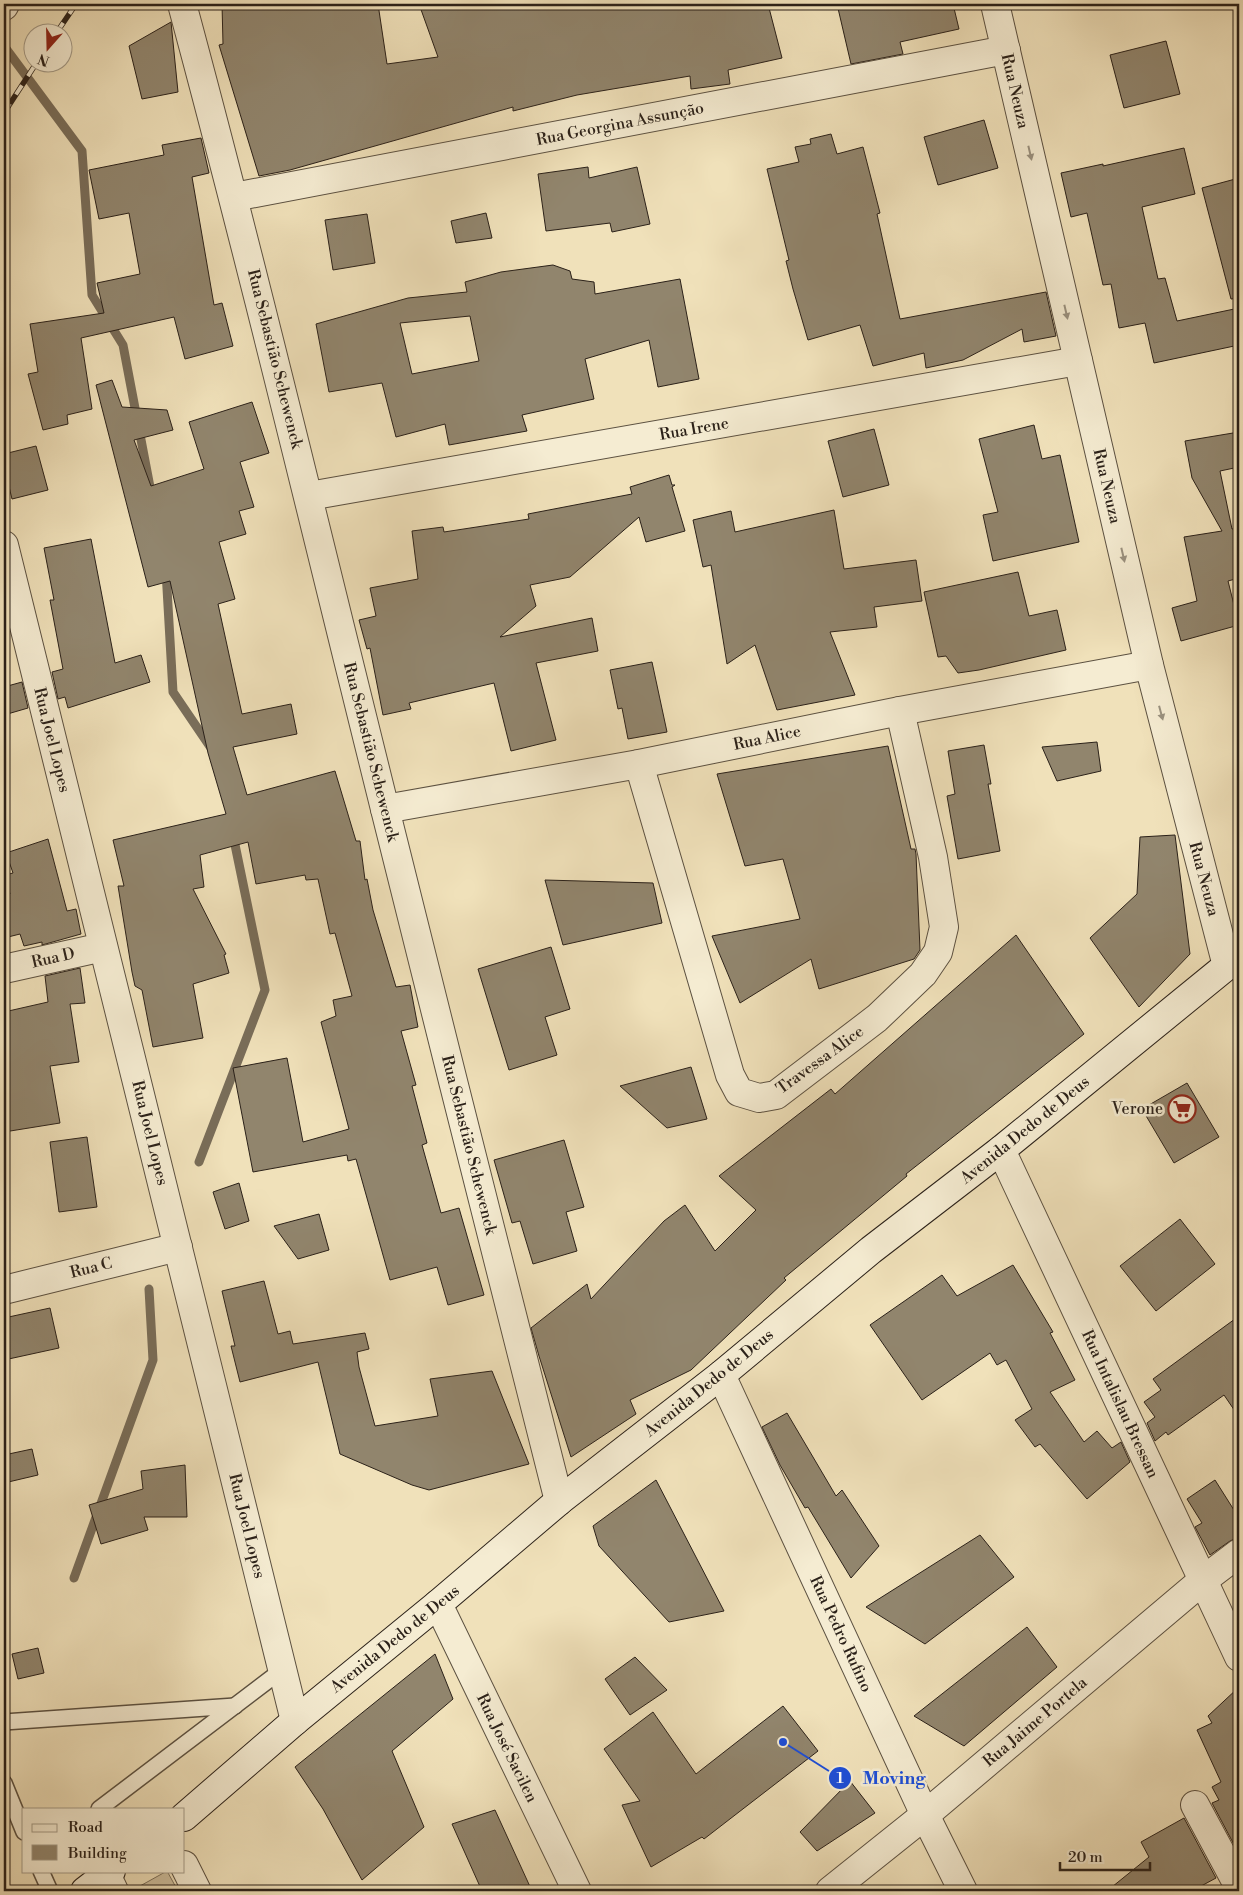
<svg xmlns="http://www.w3.org/2000/svg" width="1243" height="1895" viewBox="0 0 1243 1895" font-family="'Libre Bodoni',serif">
	<rect width="100%" height="100%" fill="#f0e1ba"/>
	<filter id="stains"><feTurbulence type="fractalNoise" baseFrequency=".004" numOctaves="4"/><feColorMatrix values="0 0 0 0 .2 0 0 0 0 .09 0 0 0 0 .02 0 0 0 .5 -.17"/></filter>
	<radialGradient id="worn" r=".72"><stop offset=".6" stop-color="#630" stop-opacity="0"/><stop offset="1" stop-color="#630" stop-opacity=".3"/></radialGradient>
	<polygon fill="#cfc09f" stroke="#7d705c" points="167,1871 178,1891 131,1891"/>
	<g fill="none" stroke-linecap="round" stroke-linejoin="round">
		<g stroke="#796d59" stroke-width="9">
			<polyline points="4,46 82,151 92,295 123,345 150,487"/>
			<polyline points="166,571 173,692 211,748"/>
			<polyline points="199,1162 265,990 233,835"/>
			<polyline points="74,1578 153,1360 149,1289"/>
		</g>
	</g>
	<g fill="#91856d" stroke="#2b2119" fill-rule="evenodd">
		<polygon points="222,4 378,4 387,64 438,57 419,4 768,4 782,58 728,70 730,84 691,89 690,76 577,95 513,111 513,107 290,170 259,176 219,45 223,44"/>
		<polygon points="837,4 953,4 959,29 900,42 903,54 851,64"/>
		<polygon points="171,22 178,92 142,99 129,46"/>
		<polygon points="1166,41 1180,94 1124,108 1110,55"/>
		<polygon points="984,120 998,168 938,185 924,137"/>
		<polygon points="831,134 837,154 863,147 880,213 877,214 900,319 1046,292 1056,336 1024,342 1022,329 963,360 926,368 924,353 873,366 860,325 808,340 793,289 786,261 789,260 767,169 799,162 795,147 811,144 810,139"/>
		<polygon points="201,138 209,173 192,177 214,305 222,303 233,346 185,359 174,317 81,338 92,409 67,415 68,424 43,430 28,374 38,372 30,324 104,313 97,283 140,274 129,213 99,219 89,170 164,155 162,145"/>
		<polygon points="1184,148 1195,194 1142,207 1158,279 1165,278 1177,321 1239,308 1239,345 1154,363 1145,323 1119,328 1111,284 1103,285 1087,213 1071,217 1061,173 1103,164 1103,166"/>
		<polygon points="588,167 589,178 637,167 650,224 612,232 610,223 546,231 538,174"/>
		<polygon points="1239,178 1239,298 1231,299 1202,188"/>
		<polygon points="486,213 492,238 456,243 451,221"/>
		<polygon points="367,214 375,263 333,270 325,220"/>
		<path d="M 553,265 L 570,271 L 572,279 L 594,282 L 595,294 L 680,279 L 699,379 L 658,387 L 649,340 L 585,359 L 594,399 L 522,415 L 527,431 L 449,445 L 445,424 L 396,437 L 382,383 L 329,392 L 316,324 L 408,298 L 467,292 L 465,282 L 501,272 ZM 470,316 L 479,361 L 412,374 L 400,323 Z"/>
		<polygon points="112,380 122,407 167,410 173,430 134,440 151,486 204,469 189,422 252,402 269,453 240,462 254,507 239,511 246,534 219,542 235,599 218,604 242,714 291,704 297,734 233,747 247,795 335,771 356,841 360,841 365,880 367,879 373,910 396,987 410,985 418,1027 401,1031 416,1085 412,1086 427,1143 422,1145 441,1213 459,1208 484,1295 448,1305 437,1267 390,1280 356,1159 348,1161 347,1155 253,1172 233,1068 287,1058 303,1142 349,1129 321,1022 336,1016 333,1000 352,996 335,933 330,934 318,879 306,880 305,875 256,884 248,842 200,855 204,887 193,889 226,954 224,955 229,973 193,984 203,1038 153,1047 142,990 135,986 132,972 118,886 124,886 113,840 226,814 208,753 170,581 148,587 96,385"/>
		<polygon points="1034,425 1042,459 1060,455 1079,542 993,561 983,515 998,512 979,439"/>
		<polygon points="874,429 889,485 843,497 828,441"/>
		<polygon points="1239,432 1239,467 1220,471 1232,529 1239,528 1239,578 1228,581 1239,625 1181,641 1172,608 1197,601 1184,537 1222,531 1192,478 1185,441"/>
		<polygon points="36,446 48,490 12,499 4,466 4,454"/>
		<polygon points="669,475 672,485 675,485 672,487 685,531 646,542 639,517 570,577 530,585 536,606 500,637 592,618 598,651 536,663 556,740 511,751 494,683 409,703 411,709 383,715 370,648 367,649 359,620 376,616 370,588 418,579 412,531 443,527 444,532 529,519 528,514 632,494 630,487"/>
		<polygon points="834,510 844,569 916,560 922,601 874,607 877,627 830,632 855,695 777,710 755,645 727,664 711,565 703,567 693,520 731,511 735,532"/>
		<polygon points="91,539 115,663 141,655 150,682 68,708 65,697 58,699 52,672 63,669 50,600 54,600 44,548"/>
		<polygon points="1018,572 1029,616 1057,610 1066,650 979,670 958,673 946,656 938,657 924,592"/>
		<polygon points="652,662 667,732 628,739 622,708 618,709 610,670"/>
		<polygon points="22,682 28,708 4,715 4,687"/>
		<polygon points="1097,742 1101,771 1057,781 1042,747"/>
		<polygon points="984,745 991,784 988,784 1000,851 958,859 947,796 955,794 948,751"/>
		<polygon points="888,746 911,849 915,849 916,854 920,950 914,959 819,989 811,959 740,1003 712,936 800,919 783,859 745,866 717,774"/>
		<polygon points="1175,835 1190,954 1139,1007 1090,938 1137,894 1140,837"/>
		<polygon points="48,839 67,911 76,909 81,934 42,945 42,942 24,946 20,934 4,938 4,895 10,894 5,875 13,873 6,853"/>
		<polygon points="545,880 653,883 662,923 563,945"/>
		<polygon points="1016,935 1084,1034 906,1174 907,1176 784,1278 786,1280 691,1370 630,1400 636,1414 571,1457 539,1356 531,1328 587,1284 591,1299 664,1221 685,1205 715,1251 756,1210 719,1176 831,1089 835,1094"/>
		<polygon points="551,947 570,1009 545,1017 557,1055 509,1070 478,969"/>
		<polygon points="80,968 85,1003 70,1004 79,1062 50,1066 60,1123 4,1132 4,1012 48,1002 45,976"/>
		<polygon points="691,1067 707,1119 667,1128 620,1086"/>
		<polygon points="1187,1083 1219,1137 1174,1163 1142,1109"/>
		<polygon points="87,1137 97,1207 59,1212 50,1142"/>
		<polygon points="564,1140 584,1207 566,1212 577,1251 533,1264 520,1221 512,1223 494,1160"/>
		<polygon points="239,1183 249,1221 225,1229 213,1192"/>
		<polygon points="319,1214 329,1250 298,1259 274,1226"/>
		<polygon points="1180,1219 1215,1264 1156,1311 1120,1266"/>
		<polygon points="1013,1265 1053,1332 1050,1333 1075,1380 1050,1392 1084,1442 1097,1431 1112,1448 1121,1442 1130,1462 1087,1499 1040,1444 1035,1447 1015,1420 1032,1409 1006,1360 997,1365 990,1353 922,1400 870,1325 942,1275 957,1296"/>
		<polygon points="264,1281 278,1334 290,1331 293,1344 365,1333 369,1349 357,1352 359,1367 375,1426 438,1416 430,1379 492,1371 529,1464 429,1490 412,1485 340,1454 318,1362 240,1382 231,1346 235,1346 222,1291"/>
		<polygon points="50,1308 59,1348 4,1360 4,1318"/>
		<polygon points="1239,1316 1239,1417 1224,1395 1168,1435 1166,1432 1155,1441 1147,1423 1155,1417 1144,1402 1161,1390 1153,1379"/>
		<polygon points="787,1413 836,1496 842,1490 879,1546 851,1578 808,1507 805,1508 780,1465 762,1427"/>
		<polygon points="32,1449 38,1475 4,1483 4,1455"/>
		<polygon points="185,1465 187,1517 144,1517 148,1530 101,1544 89,1505 143,1489 141,1471"/>
		<polygon points="656,1480 724,1611 669,1622 599,1546 593,1526"/>
		<polygon points="1215,1480 1239,1518 1239,1537 1230,1541 1210,1555 1195,1527 1202,1523 1187,1499"/>
		<polygon points="980,1535 1014,1577 925,1644 866,1607"/>
		<polygon points="1027,1627 1057,1667 964,1746 914,1716"/>
		<polygon points="38,1648 44,1673 18,1679 12,1654"/>
		<polygon points="435,1654 453,1699 392,1751 424,1827 362,1880 323,1809 295,1767"/>
		<polygon points="635,1657 667,1690 630,1715 605,1679"/>
		<polygon points="1239,1687 1239,1854 1212,1803 1219,1800 1212,1787 1221,1782 1197,1730 1212,1723 1208,1716"/>
		<polygon points="783,1706 818,1751 704,1839 702,1837 651,1867 622,1805 640,1801 604,1749 653,1712 696,1774"/>
		<polygon points="850,1781 875,1813 817,1851 800,1832"/>
		<polygon points="495,1810 532,1891 482,1891 452,1824"/>
		<polygon points="1184,1818 1216,1878 1192,1891 1107,1891 1149,1857 1141,1842"/>
	</g>
	<g fill="none" stroke-linecap="round" stroke-linejoin="round">
		<g stroke="#5c5141" stroke-width="18">
			<g id="service">
				<polyline points="4,1722 235,1706"/>
				<polyline points="4,1783 24,1832"/>
				<polyline points="99,1809 282,1670"/>
				<polyline points="41,1871 50,1891"/>
			</g>
		</g>
		<g stroke="#5c5141" stroke-width="30">
			<g id="minor">
				<path d="M 182,4 C 254,271 318,540 385,809 C 442,1040 501,1270 559,1501"/>
				<polyline points="995,4 1149,665 1227,966"/>
				<polyline points="4,6 5,4"/>
				<polyline points="234,197 1006,50"/>
				<polyline points="309,496 1078,361"/>
				<polyline points="4,545 295,1721"/>
				<polyline points="639,764 730,1075 739,1092 759,1098 776,1095 877,1018 923,974 938,952 944,927 933,857 900,711"/>
				<polyline points="385,809 639,764 900,711 1149,665"/>
				<polyline points="4,969 103,947"/>
				<polyline points="1001,1150 1239,1657"/>
				<polyline points="4,1290 178,1247"/>
				<polyline points="721,1375 925,1815 963,1891"/>
				<polyline points="438,1604 577,1891"/>
				<polyline points="1195,1805 1239,1887"/>
				<polyline points="184,1865 197,1891"/>
				<polyline points="106,1874 114,1891"/>
				<polyline points="830,1891 925,1815 1202,1581 1239,1553"/>
			</g>
		</g>
		<g stroke="#2b2119" stroke-width="30">
			<g id="secondary">
				<polyline points="184,1817 295,1721 438,1604 559,1501 721,1375 871,1250 1001,1150 1239,956"/>
				<polyline points="85,1891 111,1871"/>
			</g>
		</g>
		<use href="#service" stroke="#f5ecd2" stroke-width="15"/>
		<use href="#minor" stroke="#f5ecd2" stroke-width="28"/>
		<use href="#secondary" stroke="#f5ecd2" stroke-width="28"/>
		<g stroke="#2b2119" stroke-width="5.5">
			<g id="rail">
				<polyline points="57,32 76,4"/>
				<polyline points="4,113 37,62"/>
			</g>
		</g>
		<use href="#rail" stroke="#f5ecd2" stroke-width="4" stroke-dasharray="11" stroke-linecap="butt"/>
	</g>
	<defs><path id="oneway-solid" d="M-6-.8H1V-3.2L6.5 0L1 3.2V.8H-6Z" transform="scale(1.25)"/></defs>
	<g fill="#9a917f">
		<use href="#oneway-solid" transform="translate(1030 153) rotate(77)"/>
		<use href="#oneway-solid" transform="translate(1066 312) rotate(77)"/>
		<use href="#oneway-solid" transform="translate(1123 555) rotate(77)"/>
		<use href="#oneway-solid" transform="translate(1161 713) rotate(75)"/>
	</g>
	<defs>
		<g id="supermarket-ring" transform="scale(1.4375)"><circle r="9.5" fill="#f5ecd2" stroke="#8f2418" stroke-width="1.5"/><path d="M-6-5.5h2.5l.6 2H6L4.5 2H-2.5L-4.4-4H-6ZM-1.5 3.2a1.3 1.3 0 1 0 .1 0ZM3 3.2a1.3 1.3 0 1 0 .1 0Z" fill="#8f2418"/></g>
	</defs>
	<g fill-rule="evenodd">
		<use href="#supermarket-ring" x="1182" y="1109"/>
	</g>
	<g text-anchor="middle" dominant-baseline="central" stroke-width="5" stroke-linejoin="round" paint-order="stroke">
		<g font-size="16" fill="#2b2119" stroke="#f5ecd2">
			<text transform="translate(1015 91) rotate(77)">Rua Neuza</text>
			<text transform="translate(620 124) rotate(-11)">Rua Georgina Assunção</text>
			<text transform="translate(275 359) rotate(76)">Rua Sebastião Schewenck</text>
			<text transform="translate(694 429) rotate(-10)">Rua Irene</text>
			<text transform="translate(1107 486) rotate(77)">Rua Neuza</text>
			<text transform="translate(767 738) rotate(-12)">Rua Alice</text>
			<text transform="translate(52 740) rotate(76)">Rua Joel Lopes</text>
			<text transform="translate(371 752) rotate(76)">Rua Sebastião Schewenck</text>
			<text transform="translate(1204 879) rotate(75)">Rua Neuza</text>
			<text transform="translate(53 958) rotate(-13)">Rua D</text>
			<text transform="translate(820 1060) rotate(-36)">Travessa Alice</text>
			<text transform="translate(1025 1130) rotate(-39)">Avenida Dedo de Deus</text>
			<text transform="translate(150 1133) rotate(76)">Rua Joel Lopes</text>
			<text transform="translate(469 1145) rotate(76)">Rua Sebastião Schewenck</text>
			<text transform="translate(91 1268) rotate(-14)">Rua C</text>
			<text transform="translate(709 1383) rotate(-39)">Avenida Dedo de Deus</text>
			<text transform="translate(1120 1404) rotate(65)">Rua Intalislau Bressan</text>
			<text transform="translate(247 1526) rotate(76)">Rua Joel Lopes</text>
			<text transform="translate(841 1634) rotate(65)">Rua Pedro Rufino</text>
			<text transform="translate(395 1639) rotate(-39)">Avenida Dedo de Deus</text>
			<text transform="translate(1035 1722) rotate(-40)">Rua Jaime Portela</text>
			<text transform="translate(507 1748) rotate(64)">Rua José Sacilen</text>
		</g>
		<g font-size="16" fill="#2b2119" stroke="#f5ecd2" text-anchor="end">
			<text x="1163" y="1109">Verone</text>
		</g>
	</g>
	<path fill="none" stroke="#1d4ed8" stroke-width="2" d="M783 1742L840 1778"/>
	<g fill="#1d4ed8" stroke="#f5ecd2" stroke-width="2">
		<circle cx="783" cy="1742" r="5"/>
		<circle cx="840" cy="1778" r="12"/>
	</g>
	<g font-size="15" text-anchor="middle" font-weight="bold" fill="#fff">
		<text x="840" y="1783">1</text>
	</g>
	<g font-size="18" text-anchor="middle" font-weight="bold" fill="#1d4ed8" stroke="#f5ecd2" stroke-width="5" stroke-linejoin="round" paint-order="stroke">
		<text x="894" y="1784">Moving</text>
	</g>
	<rect width="1243" height="1895" fill="none" stroke="#f0e1ba" stroke-width="20"/>
	<rect x="5" y="5" width="1233" height="1885" fill="none" stroke="#2b2119" stroke-width="2.5"/>
	<rect x="10" y="10" width="1223" height="1875" fill="none" stroke="#2b2119"/>
	<rect x="22" y="1808" width="162" height="65" fill="#f5ecd2" stroke="#a49b88"/>
	<rect x="32" y="1824" width="25" height="8" fill="#f5ecd2" stroke="#a49b88"/>
	<text x="68" y="1832" font-size="15" fill="#2b2119">Road</text>
	<rect x="32" y="1845" width="25" height="15" fill="#91856d" stroke="#a49b88"/>
	<text x="68" y="1858" font-size="15" fill="#2b2119">Building</text>
	<g transform="translate(48 48) rotate(200)"><circle r="24" fill="#f5ecd2" stroke="#a49b88"/>
	<path d="M0-4L9 19L0 12L-9 19Z" fill="#8f2418"/>
	<text y="-8" font-size="14" font-weight="bold" text-anchor="middle" fill="#2b2119">N</text>
	</g>
	<path d="M1060 1862v8h90v-8" fill="none" stroke="#2b2119" stroke-width="2.5"/>
	<text x="1068" y="1862" font-size="15" fill="#2b2119" stroke="#f5ecd2" stroke-width="4" paint-order="stroke">20 m</text>
	<rect width="100%" height="100%" filter="url(#stains)"/>
	<rect width="100%" height="100%" fill="url(#worn)"/>
</svg>
